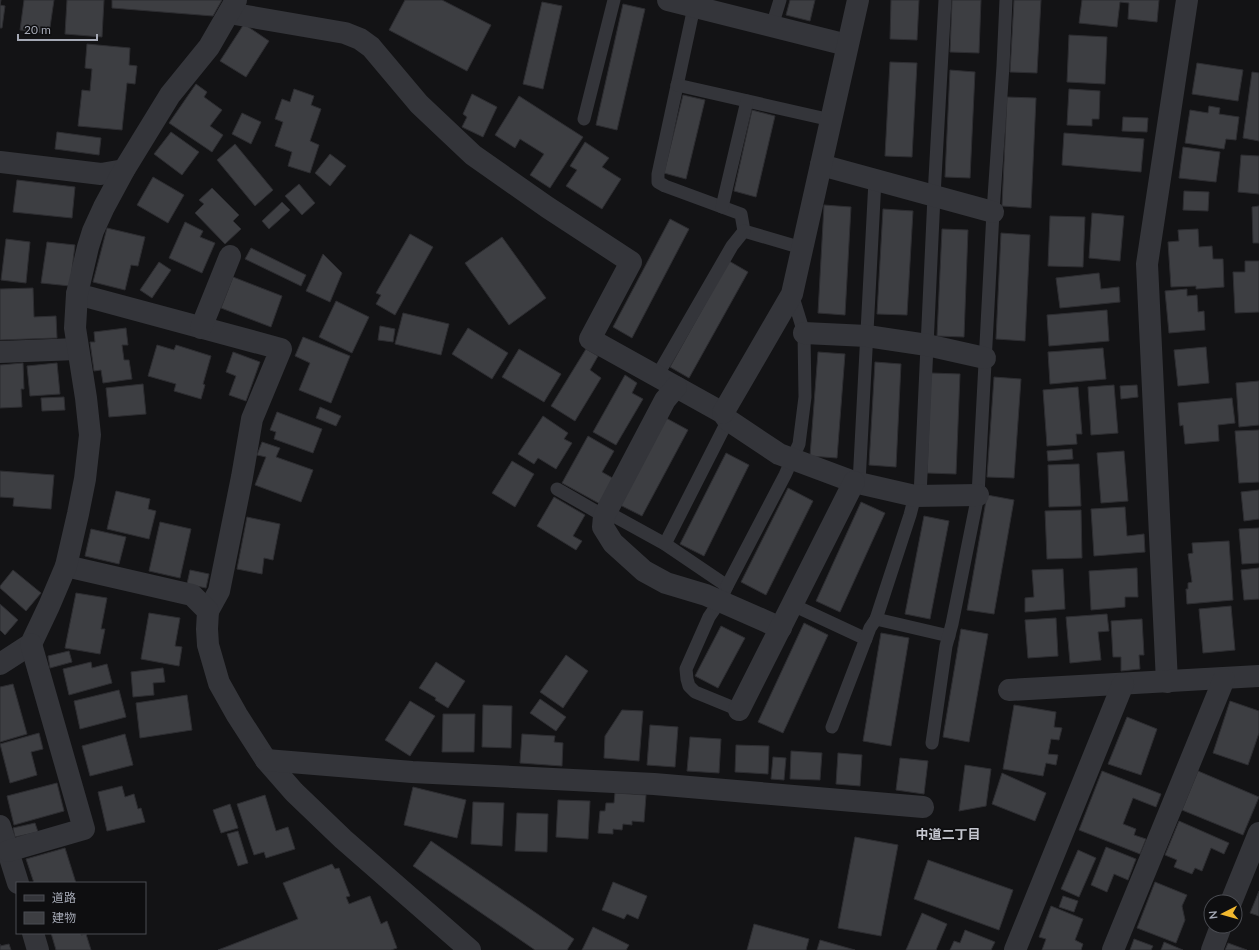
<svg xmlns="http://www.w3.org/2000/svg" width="1259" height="950" viewBox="0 0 1259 950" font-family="Lato,'Noto Sans JP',sans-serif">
	<rect width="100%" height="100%" fill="#131315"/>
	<g fill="#3d3e42" stroke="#2d2d31">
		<polygon points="0,0 1,0 0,5 5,6 2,28 0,28"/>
		<polygon points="24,0 54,0 49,34 20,30"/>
		<polygon points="67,0 104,0 102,37 65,34"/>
		<polygon points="112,0 222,0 213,16 112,8"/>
		<polygon points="405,0 442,0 491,25 467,71 389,30"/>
		<polygon points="790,0 815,0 810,21 786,15"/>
		<polygon points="891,0 919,0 917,40 890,39"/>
		<polygon points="952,0 981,0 979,53 950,52"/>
		<polygon points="1014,0 1041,0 1037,73 1010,72"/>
		<polygon points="1082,0 1159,0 1157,22 1128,19 1129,3 1120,2 1117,27 1079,23"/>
		<polygon points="542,2 562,6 543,89 523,84"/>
		<polygon points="623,4 645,9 617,130 596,125"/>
		<polygon points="244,24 269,41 246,77 220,61"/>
		<polygon points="1069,35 1107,37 1105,84 1067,82"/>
		<polygon points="87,44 130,48 129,65 137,66 135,84 127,83 122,130 78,126 82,90 90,91 92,69 85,68"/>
		<polygon points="890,62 917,63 912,157 885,156"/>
		<polygon points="1197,63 1243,70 1238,101 1192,94"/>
		<polygon points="950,70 975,72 970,178 945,177"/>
		<polygon points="1252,72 1259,73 1259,141 1243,138"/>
		<polygon points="196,84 207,92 204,97 222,110 210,126 223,135 212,152 169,123"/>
		<polygon points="294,89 314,96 311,105 321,109 310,141 319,145 310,173 288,166 292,152 275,146 283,122 275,119 282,99 290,102"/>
		<polygon points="1069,89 1100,91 1099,119 1092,119 1092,126 1067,125"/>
		<polygon points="472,94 497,107 483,137 462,127 467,117 463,114"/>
		<polygon points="683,95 705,100 686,179 664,173"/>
		<polygon points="519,96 583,137 550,188 530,175 544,154 520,139 515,148 495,135"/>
		<polygon points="1007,97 1036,98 1031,208 1002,206"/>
		<polygon points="1209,106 1220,108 1219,114 1239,117 1236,140 1226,139 1224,149 1185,143 1190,110 1208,113"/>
		<polygon points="752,110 775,116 756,197 734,191"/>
		<polygon points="242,113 261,122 251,144 232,134"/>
		<polygon points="1123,117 1148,118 1147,132 1122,131"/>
		<polygon points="57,132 101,138 99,155 55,149"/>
		<polygon points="171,132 199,152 182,175 154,154"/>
		<polygon points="1064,133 1144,139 1141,172 1062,165"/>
		<polygon points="585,142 609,158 602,167 621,179 602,209 566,186 577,170 570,166"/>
		<polygon points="235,144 273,190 255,206 217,160"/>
		<polygon points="1183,147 1220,152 1216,182 1179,178"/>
		<polygon points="330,154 346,166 330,186 315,173"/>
		<polygon points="1241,155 1259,156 1259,194 1238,192"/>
		<polygon points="153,177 184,195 168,223 137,205"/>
		<polygon points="17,180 75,187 72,218 13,212"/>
		<polygon points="299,184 315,203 302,215 285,196"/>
		<polygon points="212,188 239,215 233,221 241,229 225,244 195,213 204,204 199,200"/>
		<polygon points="1184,191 1209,192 1208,211 1183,210"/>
		<polygon points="282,202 290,210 269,229 262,221"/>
		<polygon points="824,205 851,207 845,315 818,313"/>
		<polygon points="1259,206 1259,243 1253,243 1252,207"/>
		<polygon points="883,209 913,211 907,315 877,314"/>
		<polygon points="1092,213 1124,216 1120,261 1089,258"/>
		<polygon points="1050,216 1085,217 1083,267 1048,266"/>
		<polygon points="670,219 689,229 632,338 613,327"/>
		<polygon points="185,222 203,231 200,237 215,243 202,273 169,258"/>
		<polygon points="107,228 145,237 138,266 131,265 125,290 93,282"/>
		<polygon points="942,229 968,230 964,337 937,336"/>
		<polygon points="1198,229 1199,247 1212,246 1213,259 1223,259 1224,287 1196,289 1196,286 1171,287 1168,242 1179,241 1178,230"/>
		<polygon points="1001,233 1030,235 1025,341 996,339"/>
		<polygon points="410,234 433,247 395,315 376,304 381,295 376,293"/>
		<polygon points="502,237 546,298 509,325 465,263"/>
		<polygon points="6,239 30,242 26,283 1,280"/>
		<polygon points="47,242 75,245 70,286 41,283"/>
		<polygon points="251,248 306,275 301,286 245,259"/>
		<polygon points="323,254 342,273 330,302 306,291"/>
		<polygon points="729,261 748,272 689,378 670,367"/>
		<polygon points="1245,261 1259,261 1259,312 1235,313 1233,272 1245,272"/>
		<polygon points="159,262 171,270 152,298 140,290"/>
		<polygon points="1099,273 1101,289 1119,287 1120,302 1060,308 1056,278"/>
		<polygon points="233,277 282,296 271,327 221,308"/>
		<polygon points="33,288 34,317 56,316 57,338 0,340 0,289"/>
		<polygon points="1187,289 1187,296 1197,295 1198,312 1204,311 1205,330 1169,333 1165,291"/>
		<polygon points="336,301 369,317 352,353 319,337"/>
		<polygon points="1107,310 1109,341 1049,346 1047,315"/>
		<polygon points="403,313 449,324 441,355 395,344"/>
		<polygon points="380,326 395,329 393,342 378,340"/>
		<polygon points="126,328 128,345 122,345 124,360 129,360 132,379 103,383 101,370 94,371 90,342 95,342 94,332"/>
		<polygon points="468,328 508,353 492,379 452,354"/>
		<polygon points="303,337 350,356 331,403 299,390 310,363 295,356"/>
		<polygon points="157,345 174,350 176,345 211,356 203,384 205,385 201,399 174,391 176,384 148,376"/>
		<polygon points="1206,347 1209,383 1178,386 1174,350"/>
		<polygon points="1103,348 1106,379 1050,384 1048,352"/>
		<polygon points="519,349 561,374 544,402 502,377"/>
		<polygon points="586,349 598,356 590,370 601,378 575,421 551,406"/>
		<polygon points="233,352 260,362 246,401 229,395 236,376 226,372"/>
		<polygon points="818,352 845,354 837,458 810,456"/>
		<polygon points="875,362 901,364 896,467 869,465"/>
		<polygon points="23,363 24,389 21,389 22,407 0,408 0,365"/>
		<polygon points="57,363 60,394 30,396 27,366"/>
		<polygon points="931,373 960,374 956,474 927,473"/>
		<polygon points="625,375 637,383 632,393 643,399 616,445 593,432"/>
		<polygon points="994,377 1021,379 1014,478 987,477"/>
		<polygon points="1259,381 1259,425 1239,427 1236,383"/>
		<polygon points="143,384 146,414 109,417 106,388"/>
		<polygon points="1114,385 1118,433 1091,435 1088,387"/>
		<polygon points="1137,385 1138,397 1121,399 1120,386"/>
		<polygon points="1078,387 1082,434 1076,434 1077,444 1047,446 1043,390"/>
		<polygon points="64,397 65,410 42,411 41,398"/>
		<polygon points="1232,398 1235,423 1218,425 1219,441 1185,444 1183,425 1180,426 1178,403"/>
		<polygon points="320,407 341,416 336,426 316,418"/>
		<polygon points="277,412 322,429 313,453 274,439 276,432 270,430"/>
		<polygon points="543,416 568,433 564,439 572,443 556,469 538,458 534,464 518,454"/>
		<polygon points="666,418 688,430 642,516 620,505"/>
		<polygon points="1259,430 1259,482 1239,483 1235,431"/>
		<polygon points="588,436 614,451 602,472 616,480 602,505 562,483"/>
		<polygon points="262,442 280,448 276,457 313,470 301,502 255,485 266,457 257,455"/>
		<polygon points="1072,449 1073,459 1048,461 1047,451"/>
		<polygon points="1124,451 1128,501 1101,503 1097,453"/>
		<polygon points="726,453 749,465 704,556 680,544"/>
		<polygon points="512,461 534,474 515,507 492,493"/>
		<polygon points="1079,464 1081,506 1049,507 1048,465"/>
		<polygon points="0,471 54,475 51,509 13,506 14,498 0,497"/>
		<polygon points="788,488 813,501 766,595 741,582"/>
		<polygon points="1259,490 1259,519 1244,521 1241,492"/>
		<polygon points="116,491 150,499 148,509 156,511 149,539 107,529"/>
		<polygon points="987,495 1014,500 994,614 967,610"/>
		<polygon points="554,497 585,515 573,536 582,541 576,550 537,526"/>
		<polygon points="861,502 885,513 840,612 816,601"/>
		<polygon points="1125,507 1127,536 1144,534 1145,552 1094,556 1091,509"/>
		<polygon points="1081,510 1082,558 1047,559 1045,511"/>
		<polygon points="924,516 949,521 930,619 905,614"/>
		<polygon points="247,517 280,524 273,560 264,558 262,574 237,569"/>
		<polygon points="160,522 191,529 180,578 149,571"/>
		<polygon points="1259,528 1259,563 1242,564 1239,529"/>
		<polygon points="91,529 126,537 119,564 85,556"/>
		<polygon points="1229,541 1233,600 1187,604 1186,589 1188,589 1188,583 1192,582 1188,554 1193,553 1192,543"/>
		<polygon points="1137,568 1138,597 1125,597 1125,607 1091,610 1089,571"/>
		<polygon points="1259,568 1259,599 1244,600 1241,570"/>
		<polygon points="1063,569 1065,609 1025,612 1025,598 1034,597 1032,570"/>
		<polygon points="13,570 41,593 26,611 0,588 0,586"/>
		<polygon points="190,570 209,574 206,588 187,584"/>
		<polygon points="76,593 107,598 101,629 105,629 100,654 65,648"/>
		<polygon points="0,604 18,620 5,635 0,630"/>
		<polygon points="1231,606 1235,650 1203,653 1199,609"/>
		<polygon points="149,613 180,618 175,646 182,647 179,666 141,659"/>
		<polygon points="1107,614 1109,631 1098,632 1101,660 1070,663 1066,617"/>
		<polygon points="1056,618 1058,656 1028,658 1025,620"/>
		<polygon points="1142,619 1144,655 1139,655 1140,669 1121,671 1121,657 1113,657 1111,621"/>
		<polygon points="804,623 828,635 783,733 758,722"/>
		<polygon points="721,626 745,638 718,688 695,676"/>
		<polygon points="961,629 988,634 969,742 943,737"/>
		<polygon points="881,633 909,638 891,746 863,741"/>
		<polygon points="69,651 72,662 50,668 48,656"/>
		<polygon points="566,655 588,671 563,708 540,692"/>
		<polygon points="91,662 92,668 107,664 112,683 69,695 63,669"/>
		<polygon points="436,662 465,681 448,708 435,700 436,698 419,688"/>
		<polygon points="163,668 165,682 153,683 154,695 133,697 131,672"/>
		<polygon points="13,684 27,734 0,742 0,687"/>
		<polygon points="119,690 126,717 80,729 74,701"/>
		<polygon points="187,695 192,730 140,738 136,703"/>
		<polygon points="540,699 566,717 556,731 530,713"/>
		<polygon points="410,701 435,716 410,756 385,740"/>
		<polygon points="1230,701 1259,711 1259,733 1248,765 1213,753"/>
		<polygon points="483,705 512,706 511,748 482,747"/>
		<polygon points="1014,705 1056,712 1054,727 1062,728 1059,740 1051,739 1048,754 1058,755 1056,765 1046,763 1043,776 1003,769"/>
		<polygon points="622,710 643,711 639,761 604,758 605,736"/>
		<polygon points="443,714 475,714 474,752 442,752"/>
		<polygon points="1127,717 1157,729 1141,775 1108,764"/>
		<polygon points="650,725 678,727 675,767 647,765"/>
		<polygon points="39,733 43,749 31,752 37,775 10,783 0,744"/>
		<polygon points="125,734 133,765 90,776 82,746"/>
		<polygon points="522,734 555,736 554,742 563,743 562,766 520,763"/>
		<polygon points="690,737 721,739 719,773 687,771"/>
		<polygon points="736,745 769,746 768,774 735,772"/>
		<polygon points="791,751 822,753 820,780 790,779"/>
		<polygon points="838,753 862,755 860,786 836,784"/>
		<polygon points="773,757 786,758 784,780 771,779"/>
		<polygon points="900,758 928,761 924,794 896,790"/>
		<polygon points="965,765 991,769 986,806 959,811"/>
		<polygon points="1102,771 1161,794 1156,807 1133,798 1123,824 1136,829 1134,835 1146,839 1140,854 1079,830"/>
		<polygon points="1198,771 1259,797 1243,835 1182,810"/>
		<polygon points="1002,773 1046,793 1035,821 992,804"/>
		<polygon points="57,783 64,811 14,825 7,796"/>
		<polygon points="122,786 125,797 134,794 138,809 141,808 145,822 107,831 98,792"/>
		<polygon points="413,787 466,800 457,838 404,825"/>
		<polygon points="615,793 646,795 644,822 632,821 632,825 623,824 622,830 613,829 613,834 598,833 600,811 605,811 606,803 614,803"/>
		<polygon points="265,795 276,831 288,827 295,849 266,858 264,852 254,855 237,804"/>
		<polygon points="558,800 590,801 588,839 556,837"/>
		<polygon points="473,802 504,803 502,846 471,844"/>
		<polygon points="230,804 238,828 221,833 213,810"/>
		<polygon points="517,813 548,814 547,852 515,851"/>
		<polygon points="1179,821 1229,843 1224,854 1211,848 1202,871 1195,868 1192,874 1174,867 1177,860 1165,855"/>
		<polygon points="35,823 38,832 15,837 13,828"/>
		<polygon points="238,831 248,863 238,866 227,834"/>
		<polygon points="855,837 898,845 881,936 838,928"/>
		<polygon points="431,841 574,939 567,950 535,950 413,866"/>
		<polygon points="1106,847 1136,859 1128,880 1114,874 1107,892 1091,885"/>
		<polygon points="65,848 76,883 34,883 26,859"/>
		<polygon points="1078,850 1096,858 1079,897 1061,889"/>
		<polygon points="928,860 1013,890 999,930 914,899"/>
		<polygon points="332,864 335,869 339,868 350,896 346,897 349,904 370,896 381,924 387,921 397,948 391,950 218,950 298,919 283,883"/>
		<polygon points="613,882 647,896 638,919 627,914 624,919 602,910"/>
		<polygon points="1155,882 1187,895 1182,906 1185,920 1176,943 1137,928"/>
		<polygon points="1259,891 1259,916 1250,913"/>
		<polygon points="1063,896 1078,901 1074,912 1059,907"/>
		<polygon points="1051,906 1083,919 1075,940 1083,944 1081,950 1042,950 1046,939 1039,937"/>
		<polygon points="922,913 947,924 936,950 906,950"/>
		<polygon points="754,924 809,939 806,950 747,950"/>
		<polygon points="593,927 629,945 626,950 582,950"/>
		<polygon points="965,930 995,942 991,950 950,950 954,941 960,943"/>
		<polygon points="51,933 81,933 81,935 86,934 91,950 56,950"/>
		<polygon points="1134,939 1153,946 1151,950 1130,950"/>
		<polygon points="820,940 855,950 817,950"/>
		<polygon points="1164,942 1183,950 1161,950"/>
		<polygon points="1228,943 1247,950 1225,950"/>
		<polygon points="0,944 0,946 9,944 11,950 0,950"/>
	</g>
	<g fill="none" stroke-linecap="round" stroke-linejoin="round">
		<g stroke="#34353a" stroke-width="13">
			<polyline points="694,7 658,174 658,182 665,186 741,214 744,231 802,248"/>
			<polyline points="772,26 780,0"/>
			<polyline points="677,85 831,120"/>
			<polyline points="584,119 614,0"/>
			<polyline points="722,207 747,101"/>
			<polyline points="657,376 732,246 744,231"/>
			<polyline points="859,483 875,180"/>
			<polyline points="557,489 604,516"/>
			<polyline points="920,496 934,196 945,0"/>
			<polyline points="607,512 665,544 727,586 720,601 709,617 686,669 687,679 689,686 695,692 739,710"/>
			<polyline points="665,544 728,420"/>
			<polyline points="727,586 785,475 799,444 805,397 804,333 792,294"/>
			<polyline points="793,605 866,639"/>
			<polyline points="876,619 949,636"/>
			<polyline points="832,727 870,628 876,619 910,515 915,496"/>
			<polyline points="932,743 946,646 952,624 978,495 993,212 1003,66 1006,0"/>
		</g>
		<g stroke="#34353a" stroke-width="22">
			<polyline points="668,0 847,45"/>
			<polyline points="229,13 345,33 360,39 371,47 419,104 473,155 547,207 631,262 590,339 723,413 728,420 779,454 854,482 915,496 978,495"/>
			<polyline points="0,162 101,174 124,170"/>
			<polyline points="821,165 993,212"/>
			<polyline points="77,294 281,349 252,419 242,477 219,591 208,611"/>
			<polyline points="201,328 230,256"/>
			<polyline points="804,333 867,336 927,345 985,358"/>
			<polyline points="0,352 77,349"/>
			<polyline points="676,387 665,400 604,516 603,527 613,543 644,571 666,583 706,595 781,628"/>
			<polyline points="723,413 792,294 858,0"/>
			<polyline points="66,566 192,595 208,611 207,629 208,645 219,683 237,715 266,760 294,792 343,839 470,950"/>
			<polyline points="0,664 31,644 49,606 66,566 78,514 85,479 90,435 86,398 75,328 77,294 88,247 93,231 104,207 124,170 170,95 209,47 236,0"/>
			<polyline points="1167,682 1147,264 1187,0"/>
			<polyline points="1009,690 1259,676"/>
			<polyline points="739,710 854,482"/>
			<polyline points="266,760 412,772 654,784 923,807"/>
			<polyline points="0,826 18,883"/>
			<polyline points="8,851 84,829 31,644"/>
			<polyline points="1231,902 1259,833"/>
			<polyline points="33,933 38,950"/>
			<polyline points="1015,950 1123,684"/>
			<polyline points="1113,950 1224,679"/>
			<polyline points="1212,950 1221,926"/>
		</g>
	</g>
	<g text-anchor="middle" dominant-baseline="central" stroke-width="3" stroke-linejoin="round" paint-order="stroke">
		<g font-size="13" font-weight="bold" fill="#c6c8d1" stroke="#0e0e10">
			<text x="948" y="834">中道二丁目</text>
		</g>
	</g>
	<rect x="16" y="882" width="130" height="52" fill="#0e0e10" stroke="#4a4c52"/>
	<rect x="24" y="895" width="20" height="6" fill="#34353a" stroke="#4a4c52"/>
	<text x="52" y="902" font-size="12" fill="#a5a9b5">道路</text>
	<rect x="24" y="912" width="20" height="12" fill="#3d3e42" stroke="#4a4c52"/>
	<text x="52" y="922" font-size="12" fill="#a5a9b5">建物</text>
	<g transform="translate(1223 914) rotate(264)"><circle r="19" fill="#0e0e10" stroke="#4a4c52"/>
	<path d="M0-3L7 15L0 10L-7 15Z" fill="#f1b82f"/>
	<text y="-6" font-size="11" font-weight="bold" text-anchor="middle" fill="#a5a9b5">N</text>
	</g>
	<path d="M18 34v6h79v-6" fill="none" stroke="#a5a9b5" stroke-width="2"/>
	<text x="24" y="34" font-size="12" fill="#a5a9b5" stroke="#0e0e10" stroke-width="3" paint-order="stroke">20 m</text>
</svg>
